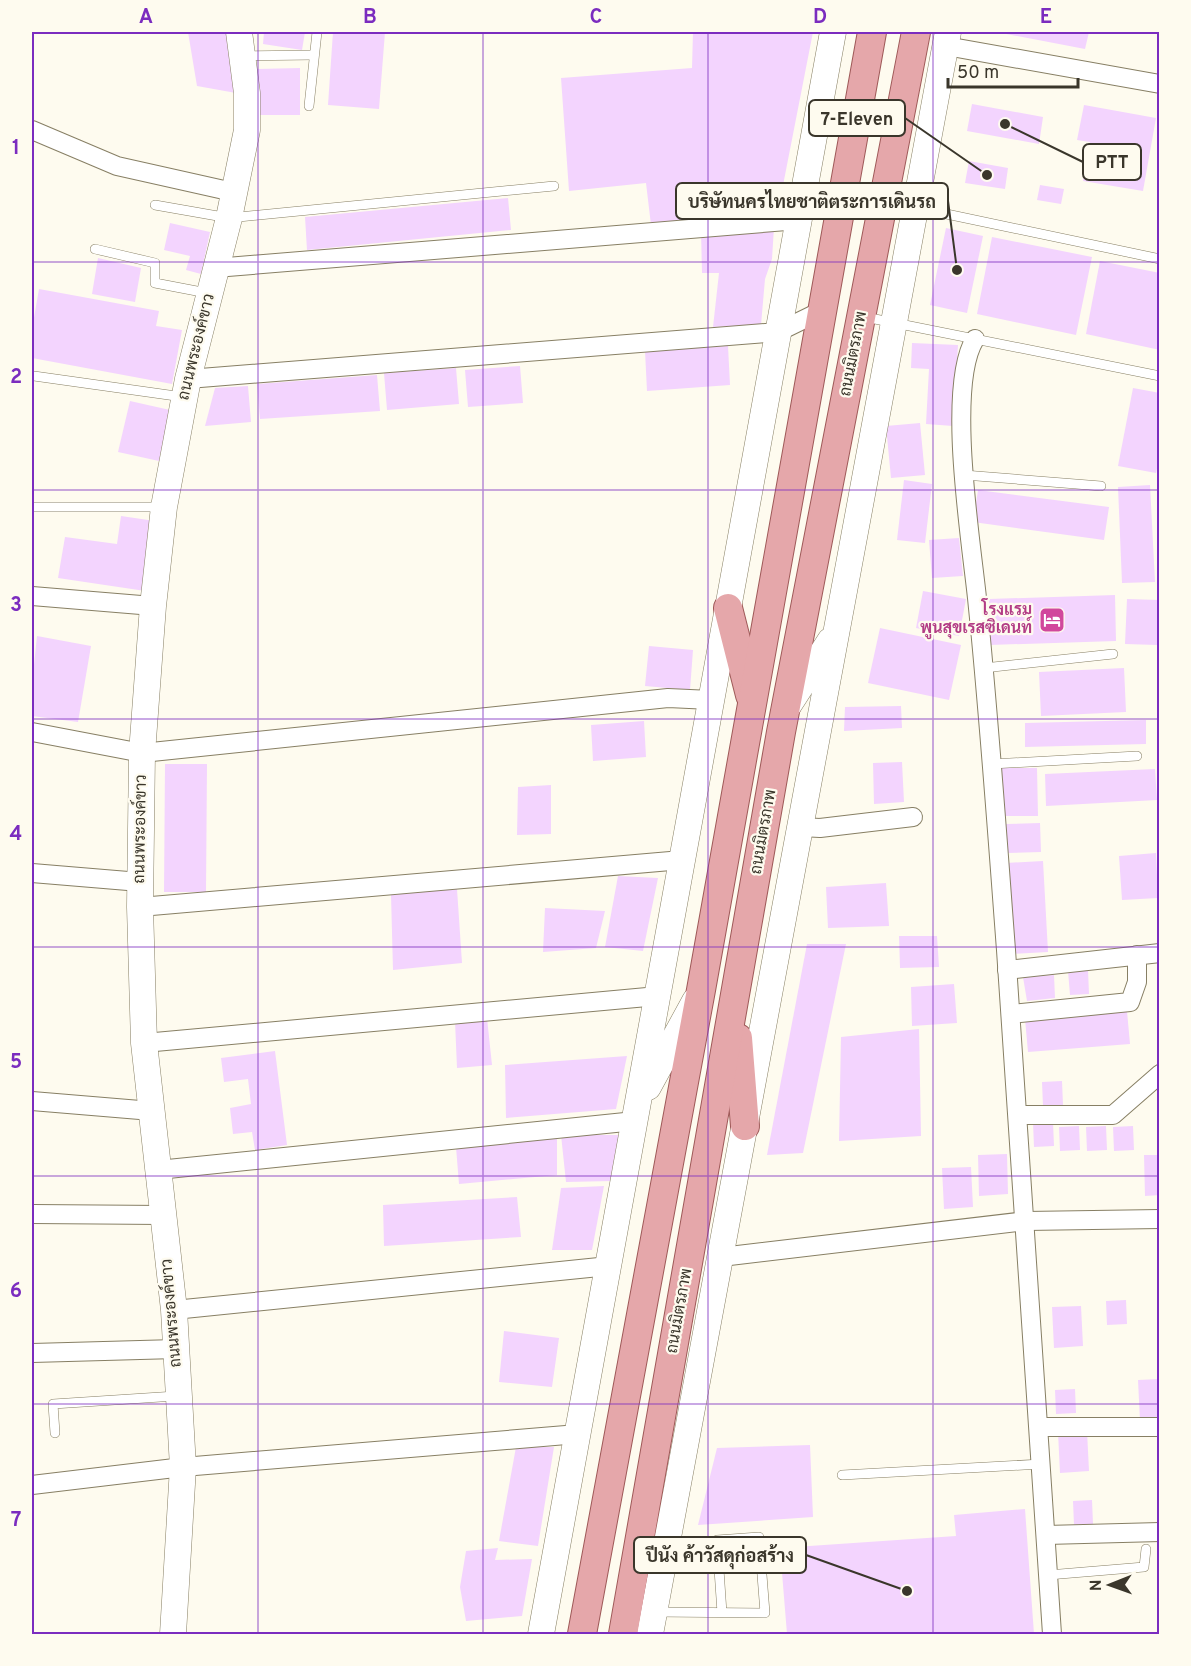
<svg xmlns="http://www.w3.org/2000/svg" width="1191" height="1666" viewBox="0 0 1191 1666" font-family="Overpass,Sarabun,sans-serif">
	<rect width="100%" height="100%" fill="#fefbef"/>
	<g fill="#f3d4fe">
		<polygon points="188,32 227,32 236,93 197,86"/>
		<polygon points="264,32 305,32 302,50 263,44"/>
		<polygon points="333,32 385,32 379,109 328,105"/>
		<polygon points="693,32 813,32 777,216 651,225 646,183 569,191 561,78 692,68"/>
		<polygon points="996,32 1089,32 1085,49"/>
		<polygon points="300,68 300,115 258,115 257,69"/>
		<polygon points="972,104 1043,117 1039,144 967,131"/>
		<polygon points="1084,105 1156,118 1143,191 1083,181 1090,142 1077,140"/>
		<polygon points="969,161 1008,168 1005,189 965,183"/>
		<polygon points="1040,185 1064,189 1061,204 1037,200"/>
		<polygon points="508,198 511,230 307,250 305,217"/>
		<polygon points="170,223 210,232 201,274 186,270 190,256 164,250"/>
		<polygon points="774,227 772,259 765,279 761,325 713,327 719,273 702,273 701,231"/>
		<polygon points="946,228 983,236 967,313 930,305"/>
		<polygon points="992,237 1092,257 1076,335 977,314"/>
		<polygon points="98,258 141,268 135,302 92,294"/>
		<polygon points="1100,261 1160,273 1160,350 1086,334"/>
		<polygon points="39,289 159,311 156,326 182,330 172,384 32,358 32,329"/>
		<polygon points="912,343 958,345 953,426 926,424 929,369 911,368"/>
		<polygon points="728,346 730,385 647,391 645,351"/>
		<polygon points="520,366 523,403 468,407 465,370"/>
		<polygon points="456,368 459,404 387,410 384,373"/>
		<polygon points="377,375 380,411 260,419 257,384"/>
		<polygon points="248,386 251,422 205,426 215,388"/>
		<polygon points="1133,388 1160,393 1160,455 1156,473 1118,466"/>
		<polygon points="130,401 170,410 159,461 118,452"/>
		<polygon points="920,423 925,475 891,478 886,426"/>
		<polygon points="904,480 932,484 925,543 897,540"/>
		<polygon points="1150,485 1155,582 1122,583 1118,487"/>
		<polygon points="978,490 1109,507 1104,540 973,522"/>
		<polygon points="121,516 162,522 152,592 58,578 65,537 117,544"/>
		<polygon points="959,538 963,576 932,578 929,540"/>
		<polygon points="923,591 966,599 959,636 916,628"/>
		<polygon points="1115,595 1116,641 990,645 989,599"/>
		<polygon points="1127,599 1159,600 1157,645 1125,644"/>
		<polygon points="880,628 961,645 949,700 868,683"/>
		<polygon points="37,636 91,646 78,722 32,716 32,684"/>
		<polygon points="649,646 693,650 690,690 645,686"/>
		<polygon points="1124,668 1126,712 1041,716 1039,672"/>
		<polygon points="901,706 902,728 844,731 845,707"/>
		<polygon points="1146,720 1146,744 1025,747 1025,723"/>
		<polygon points="644,721 646,757 593,761 591,725"/>
		<polygon points="902,762 904,802 874,804 873,763"/>
		<polygon points="165,764 207,764 206,892 164,892"/>
		<polygon points="1002,768 1037,768 1038,816 1002,816"/>
		<polygon points="1155,769 1157,800 1046,806 1045,774"/>
		<polygon points="551,785 551,834 517,835 518,787"/>
		<polygon points="1040,823 1041,852 1007,853 1006,824"/>
		<polygon points="1156,853 1158,898 1122,900 1119,856"/>
		<polygon points="1043,861 1048,952 1011,954 1006,863"/>
		<polygon points="618,876 658,878 643,951 605,947"/>
		<polygon points="886,883 889,926 828,928 826,887"/>
		<polygon points="457,889 462,963 393,970 391,895"/>
		<polygon points="545,908 605,911 596,948 543,952"/>
		<polygon points="899,936 937,936 939,967 900,968"/>
		<polygon points="807,944 846,944 803,1153 767,1155"/>
		<polygon points="1088,970 1089,994 1070,995 1068,971"/>
		<polygon points="1054,975 1055,998 1027,1001 1023,977"/>
		<polygon points="954,984 957,1023 912,1026 911,987"/>
		<polygon points="1127,1011 1130,1044 1028,1052 1025,1019"/>
		<polygon points="487,1018 492,1065 457,1068 455,1021"/>
		<polygon points="919,1029 921,1136 839,1141 841,1037"/>
		<polygon points="275,1051 287,1145 255,1150 252,1132 233,1134 230,1108 251,1104 248,1079 224,1082 221,1058"/>
		<polygon points="627,1056 616,1109 506,1118 505,1065"/>
		<polygon points="1062,1081 1063,1105 1043,1106 1042,1082"/>
		<polygon points="1033,1122 1053,1122 1054,1146 1034,1147"/>
		<polygon points="1079,1126 1080,1150 1060,1151 1059,1127"/>
		<polygon points="1106,1126 1107,1150 1087,1151 1086,1127"/>
		<polygon points="1133,1126 1134,1150 1114,1151 1113,1127"/>
		<polygon points="561,1135 626,1135 612,1181 566,1182"/>
		<polygon points="557,1138 557,1175 459,1184 456,1147"/>
		<polygon points="1007,1154 1008,1194 979,1196 978,1155"/>
		<polygon points="1144,1155 1160,1155 1160,1195 1145,1196"/>
		<polygon points="971,1167 973,1207 944,1209 942,1168"/>
		<polygon points="604,1186 592,1250 552,1250 561,1188"/>
		<polygon points="517,1197 521,1237 384,1246 383,1205"/>
		<polygon points="1126,1300 1127,1324 1107,1325 1106,1301"/>
		<polygon points="1081,1306 1083,1346 1054,1348 1052,1307"/>
		<polygon points="504,1331 559,1338 552,1387 499,1382"/>
		<polygon points="1160,1379 1160,1420 1140,1421 1138,1380"/>
		<polygon points="1075,1389 1076,1413 1056,1414 1055,1390"/>
		<polygon points="1087,1431 1089,1471 1060,1473 1058,1432"/>
		<polygon points="810,1445 813,1517 698,1525 717,1448"/>
		<polygon points="516,1447 554,1447 538,1546 499,1541"/>
		<polygon points="1092,1500 1093,1524 1074,1525 1073,1501"/>
		<polygon points="1025,1509 1034,1634 787,1634 780,1548 956,1536 954,1515"/>
		<polygon points="498,1548 495,1560 532,1559 522,1616 466,1621 460,1587 466,1551"/>
	</g>
	<g fill="none" stroke-linecap="round" stroke-linejoin="round">
		<g stroke="#877f64" stroke-width="10">
			<g id="lane">
				<polyline points="244,56 313,55"/>
				<polyline points="309,106 317,32"/>
				<polyline points="155,205 229,218 554,186"/>
				<polyline points="885,207 937,212 1160,259"/>
				<polyline points="95,249 155,263 155,283 207,293"/>
				<polyline points="865,317 1160,376"/>
				<polyline points="34,376 183,397"/>
				<polyline points="964,475 1101,486"/>
				<polyline points="32,507 161,507"/>
				<polyline points="984,668 1113,654"/>
				<polyline points="992,764 1137,756"/>
				<polyline points="55,1433 53,1404 176,1396"/>
				<polyline points="842,1475 1041,1464"/>
				<polyline points="1048,1575 1144,1567 1146,1549"/>
				<polyline points="656,1612 765,1613 759,1537 717,1540 722,1613"/>
			</g>
		</g>
		<g stroke="#877f64" stroke-width="20">
			<g id="street">
				<polyline points="946,46 1160,84"/>
				<polyline points="32,130 117,166 233,192"/>
				<polyline points="215,268 799,220"/>
				<path d="M 975,339 C 946,386 971,540 977,598 C 989,715 997,832 1006,950 C 1023,1178 1038,1406 1052,1634"/>
				<polyline points="188,379 778,332 823,310"/>
				<polyline points="32,596 153,606"/>
				<polyline points="32,732 142,753 668,698 711,700"/>
				<polyline points="801,827 820,828 913,817"/>
				<polyline points="32,873 140,882"/>
				<polyline points="140,907 682,860"/>
				<polyline points="1007,970 1160,953"/>
				<polyline points="1011,1014 1130,1002 1137,982 1137,955"/>
				<polyline points="144,1043 658,996"/>
				<polyline points="32,1101 152,1111"/>
				<polyline points="1019,1115 1113,1115 1160,1074"/>
				<polyline points="158,1170 635,1121"/>
				<polyline points="32,1214 163,1215"/>
				<polyline points="721,1257 1026,1221 1160,1219"/>
				<polyline points="174,1310 609,1266"/>
				<polyline points="32,1353 176,1349"/>
				<polyline points="1039,1427 1160,1427"/>
				<polyline points="32,1485 183,1467 578,1434"/>
				<polyline points="1046,1535 1160,1532"/>
			</g>
		</g>
		<g stroke="#877f64" stroke-width="27">
			<g id="secondary">
				<polyline points="788,706 830,641"/>
				<polyline points="648,1087 695,1001"/>
				<polyline points="173,1634 183,1467 174,1310 144,1043 140,907 142,753 153,606 164,507 188,379 229,218 247,130 247,93 239,32"/>
				<polyline points="541,1634 833,32"/>
				<polyline points="650,1634 948,32"/>
			</g>
		</g>
		<g stroke="#9e5958" stroke-width="30">
			<g id="primary">
				<polyline points="728,608 750,695"/>
				<polyline points="738,1038 745,1126"/>
				<polyline points="582,1634 701,990 872,32"/>
				<polyline points="623,1634 781,732 916,32"/>
			</g>
		</g>
		<use href="#lane" stroke="#fff" stroke-width="9"/>
		<use href="#street" stroke="#fff" stroke-width="18"/>
		<use href="#secondary" stroke="#fff" stroke-width="26"/>
		<use href="#primary" stroke="#e5a7aa" stroke-width="28"/>
	</g>
	<path fill="none" stroke="#7b2cbf" stroke-width="1.5" stroke-opacity="0.55" d="M 258,32 L 258,1634M 483,32 L 483,1634M 708,32 L 708,1634M 933,32 L 933,1634M 32,262 L 1160,262M 32,490 L 1160,490M 32,719 L 1160,719M 32,947 L 1160,947M 32,1176 L 1160,1176M 32,1404 L 1160,1404"/>
	<defs>
		<g id="hotel-square" transform="scale(1.35)"><rect x="-9" y="-9" width="18" height="18" rx="4" fill="#d1479c" stroke="#fefbef"/><path d="M-6-4.5h1.5V1H6V5H4.5V3h-9V5H-6ZM-4 0a1.8 1.8 0 1 1 3.6 0ZM.5 0V-2.5h3Q6-2.5 6 0Z" fill="#fff"/></g>
	</defs>
	<g fill-rule="evenodd">
		<use href="#hotel-square" x="1052" y="620"/>
	</g>
	<g text-anchor="middle" dominant-baseline="central" stroke-width="4.5" stroke-linejoin="round" paint-order="stroke">
		<g font-size="16" fill="#3a362b" stroke="#fefbef">
			<text transform="translate(197 347) rotate(-76)">ถนนพระองค์ขาว</text>
			<text transform="translate(854 354) rotate(-79)">ถนนมิตรภาพ</text>
			<text transform="translate(141 829) rotate(-89)">ถนนพระองค์ขาว</text>
			<text transform="translate(764 832) rotate(-80)">ถนนมิตรภาพ</text>
			<text transform="translate(680 1311) rotate(-80)">ถนนมิตรภาพ</text>
			<text transform="translate(172 1313) rotate(-95)">ถนนพระองค์ขาว</text>
		</g>
		<g font-size="16" font-weight="bold" fill="#b23c85" stroke="#fefbef" text-anchor="end">
			<text x="1032" y="611">โรงแรม<tspan x="1032" dy="18">พูนสุขเรสซิเดนท์</tspan></text>
		</g>
	</g>
	<path fill="none" stroke="#3a362b" stroke-width="2" d="M987 175L905 118M1005 124L1083 162M957 270L948 201M907 1591L806 1555"/>
	<g fill="#3a362b" stroke="#fefbef" stroke-width="2">
		<circle cx="987" cy="175" r="6"/>
		<circle cx="1005" cy="124" r="6"/>
		<circle cx="957" cy="270" r="6"/>
		<circle cx="907" cy="1591" r="6"/>
	</g>
	<g fill="#fefbef" stroke="#3a362b" stroke-width="2">
		<rect x="809" y="100" width="96" height="36" rx="6"/>
		<rect x="1083" y="144" width="58" height="36" rx="6"/>
		<rect x="676" y="183" width="272" height="36" rx="6"/>
		<rect x="634" y="1537" width="172" height="36" rx="6"/>
	</g>
	<g font-size="18" text-anchor="middle" font-weight="bold" fill="#3a362b">
		<text x="857" y="125">7-Eleven</text>
		<text x="1112" y="168">PTT</text>
		<text x="812" y="208">บริษัทนครไทยชาติตระการเดินรถ</text>
		<text x="720" y="1562">ปีนัง ค้าวัสดุก่อสร้าง</text>
	</g>
	<rect width="1191" height="1666" fill="none" stroke="#fefbef" stroke-width="66"/>
	<g transform="translate(1110 1585) rotate(269)" stroke="#fefbef" stroke-width="4.5" paint-order="stroke">
	<path d="M0-4.5L10 22L0 15L-10 22Z" fill="#3a362b"/>
	<text y="-9" font-size="16" font-weight="bold" text-anchor="middle" fill="#3a362b">N</text>
	</g>
	<path d="M948 78v9h130v-9" fill="none" stroke="#3a362b" stroke-width="3"/>
	<text x="957" y="78" font-size="18" fill="#3a362b" stroke="#fefbef" stroke-width="4.5" paint-order="stroke">50 m</text>
	<rect x="33" y="33" width="1125" height="1600" fill="none" stroke="#7b2cbf" stroke-width="2"/>
	<g font-size="20" text-anchor="middle" font-weight="bold" fill="#7b2cbf">
		<text x="146" y="23">A</text>
		<text x="370" y="23">B</text>
		<text x="596" y="23">C</text>
		<text x="820" y="23">D</text>
		<text x="1046" y="23">E</text>
		<text x="16" y="154">1</text>
		<text x="16" y="383">2</text>
		<text x="16" y="611">3</text>
		<text x="16" y="840">4</text>
		<text x="16" y="1068">5</text>
		<text x="16" y="1297">6</text>
		<text x="16" y="1526">7</text>
	</g>
</svg>
